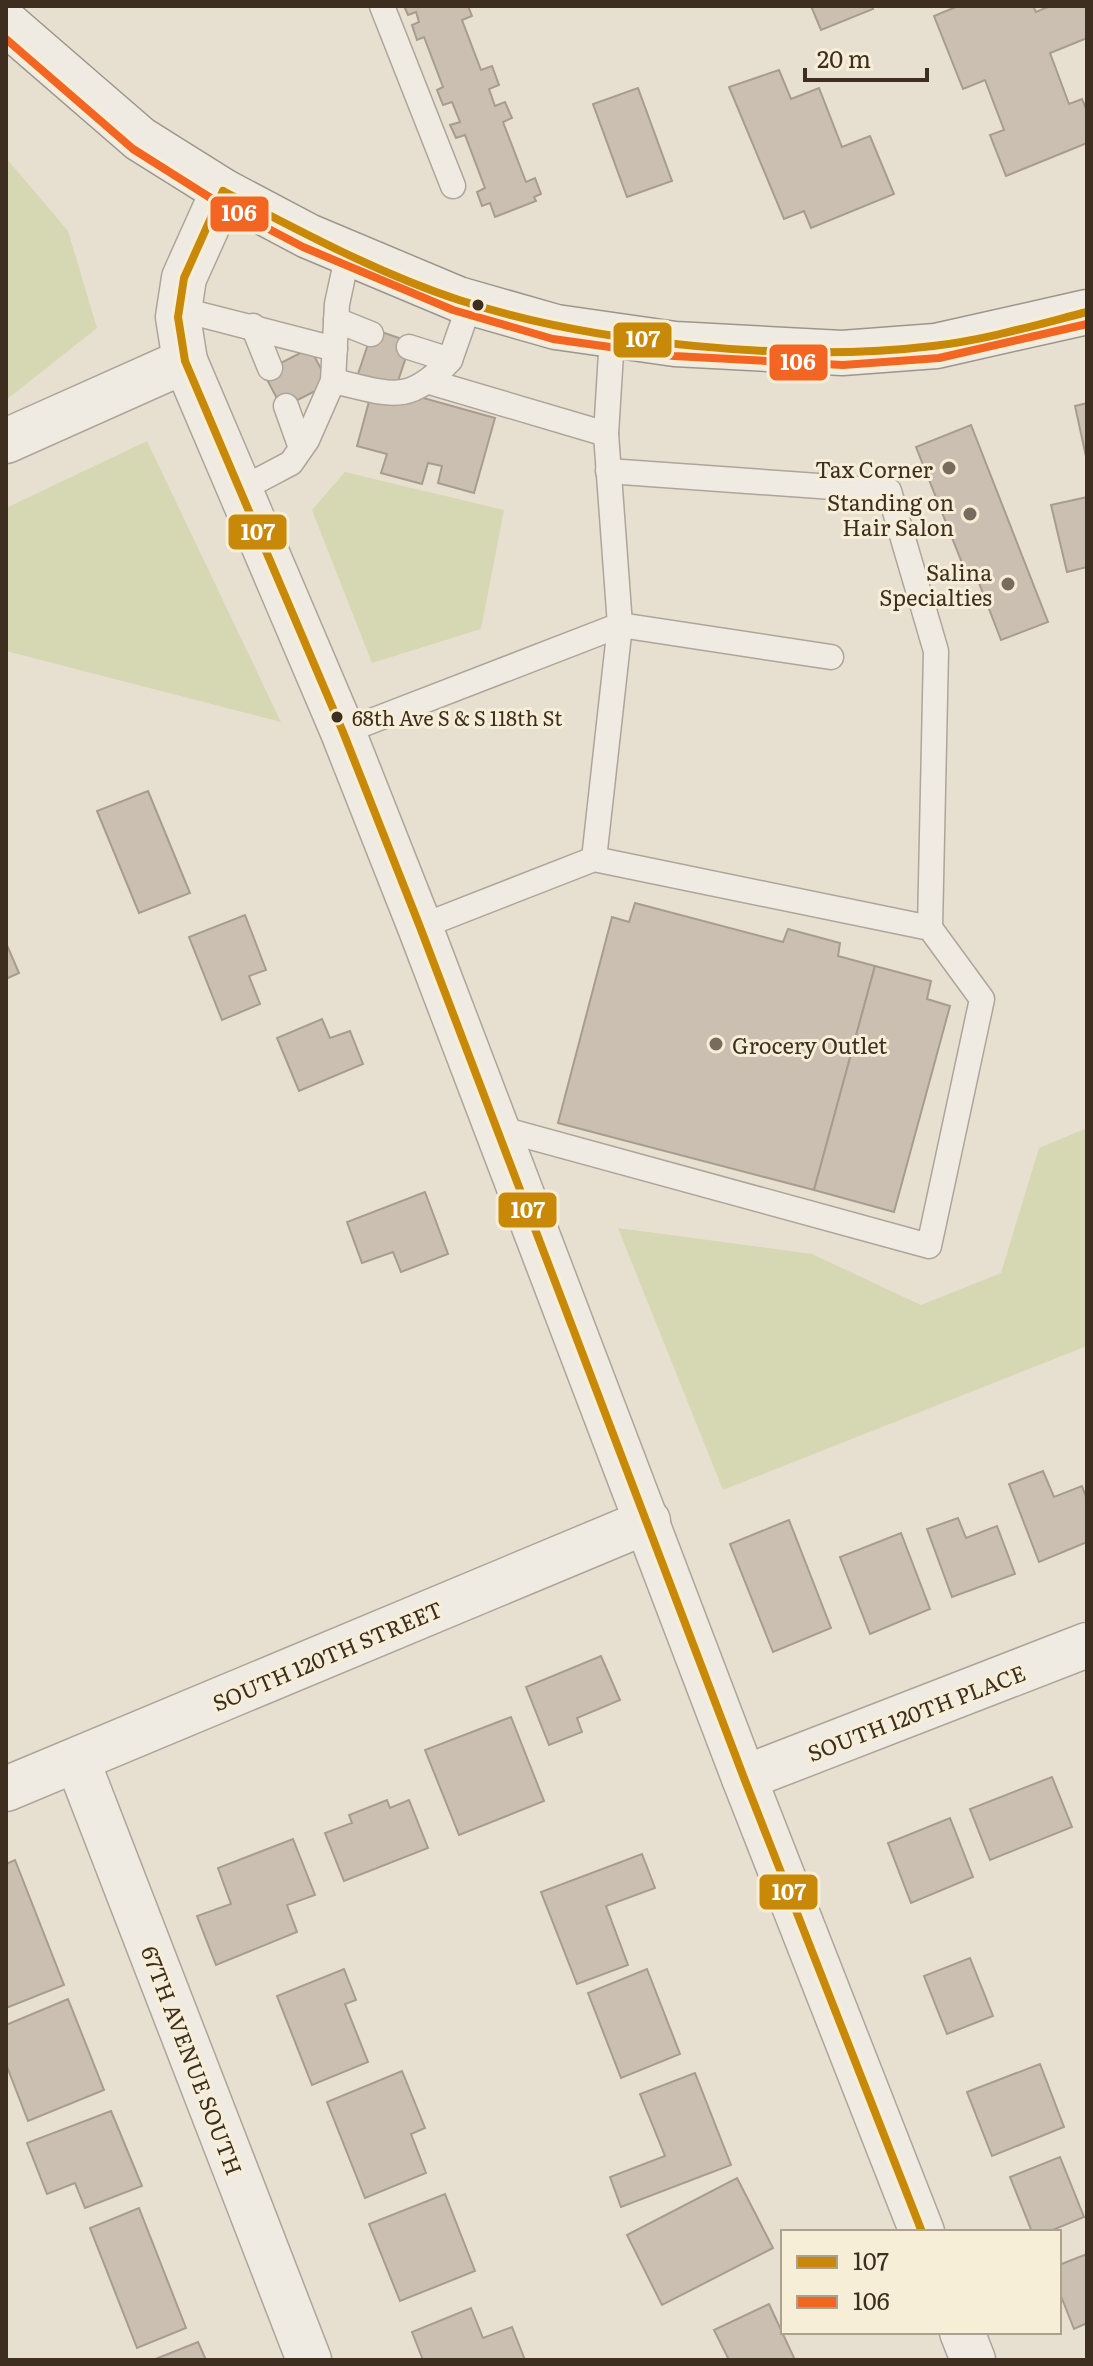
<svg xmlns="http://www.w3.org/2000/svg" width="1093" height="2366" viewBox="0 0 1093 2366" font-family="Literata,serif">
	<rect width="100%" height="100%" fill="#e7e0d1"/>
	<g fill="#d6d7b3">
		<polygon points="6,158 68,231 97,328 6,400"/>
		<polygon points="147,441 281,722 6,651 6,508"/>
		<polygon points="345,472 504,510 481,629 372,663 312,510"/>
		<polygon points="1087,1128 1087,1346 723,1490 618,1228 812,1254 921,1305 1001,1273 1039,1148"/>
	</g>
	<g fill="#cbbfb2" stroke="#a89c90" stroke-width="2">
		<polygon points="404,6 468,6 472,16 462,20 481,70 492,66 499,85 489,89 495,106 505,102 512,118 503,122 526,182 535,178 541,194 534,197 536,201 495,217 490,203 482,206 477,192 485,188 465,135 456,138 450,125 460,122 452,102 443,105 437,90 443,87 424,37 417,40 412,25 419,22 416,12 408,15"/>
		<polygon points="811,6 872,6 873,9 821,30"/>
		<polygon points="958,6 1033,6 1036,12 1050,6 1086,6 1087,38 1050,53 1069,104 1082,99 1087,111 1087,143 1006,176 990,135 1004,130 985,80 963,89 934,16"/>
		<polygon points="779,70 791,99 819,88 842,147 870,136 894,194 811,228 804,211 784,219 729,87"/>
		<polygon points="638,88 672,181 627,197 593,104"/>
		<polygon points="373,329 411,342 395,390 357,377"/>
		<polygon points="310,348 329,384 282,408 263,372"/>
		<polygon points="371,394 407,403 409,394 495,418 474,493 438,483 442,466 428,463 422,484 381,473 387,454 357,446"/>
		<polygon points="1087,403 1087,461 1075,406"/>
		<polygon points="971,425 1048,622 1001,640 974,570 966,573 916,447"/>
		<polygon points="1087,497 1087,567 1067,572 1051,505"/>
		<polygon points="148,791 190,893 139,913 97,811"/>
		<polygon points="635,903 783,942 788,929 840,943 838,956 875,966 814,1190 558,1123 612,917 629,922"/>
		<polygon points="245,915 266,970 249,976 260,1004 222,1020 189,937"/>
		<polygon points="6,943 19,973 6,979"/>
		<polygon points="875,966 931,981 927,999 950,1006 894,1212 814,1190"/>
		<polygon points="322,1019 330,1038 350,1031 363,1064 299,1091 277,1038"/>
		<polygon points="425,1192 448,1254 401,1272 393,1252 362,1263 347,1222"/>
		<polygon points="1043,1471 1054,1497 1082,1486 1087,1500 1087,1542 1039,1562 1009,1484"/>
		<polygon points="958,1518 966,1538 997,1526 1015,1574 952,1597 927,1529"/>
		<polygon points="789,1520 831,1628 773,1652 730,1544"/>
		<polygon points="901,1533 930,1609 870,1634 840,1557"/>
		<polygon points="601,1656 620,1700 577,1718 582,1732 549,1745 526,1687"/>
		<polygon points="511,1717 544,1801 459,1835 425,1750"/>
		<polygon points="1052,1777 1072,1827 990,1860 970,1809"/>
		<polygon points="387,1800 390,1808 409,1800 428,1848 344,1881 325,1833 352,1823 349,1815"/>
		<polygon points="950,1818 973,1877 911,1903 888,1843"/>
		<polygon points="293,1839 315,1895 287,1905 297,1932 216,1965 197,1916 231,1904 218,1868"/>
		<polygon points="642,1854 655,1888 606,1906 628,1965 577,1984 541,1892"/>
		<polygon points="15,1860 64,1985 6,2008 6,1864"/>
		<polygon points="970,1958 993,2016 947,2034 924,1976"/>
		<polygon points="344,1969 356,2000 345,2004 368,2062 312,2085 277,1996"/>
		<polygon points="647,1969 680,2054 621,2078 588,1993"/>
		<polygon points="68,1999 104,2090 28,2121 6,2064 6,2025"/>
		<polygon points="1040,2064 1064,2127 992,2156 967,2092"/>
		<polygon points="402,2071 425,2128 411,2134 426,2173 365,2198 327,2102"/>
		<polygon points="695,2073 731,2165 621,2207 610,2177 665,2156 640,2094"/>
		<polygon points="111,2111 142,2186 85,2208 75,2183 47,2194 27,2143"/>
		<polygon points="1060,2157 1084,2217 1048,2232 1032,2232 1010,2177"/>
		<polygon points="737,2178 773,2248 662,2305 627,2235"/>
		<polygon points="445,2194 475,2271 400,2301 369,2224"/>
		<polygon points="139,2208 186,2328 137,2348 90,2228"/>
		<polygon points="1087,2254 1087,2323 1074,2329 1059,2291 1059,2265"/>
		<polygon points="769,2304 795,2360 729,2360 714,2330"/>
		<polygon points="471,2308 483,2338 512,2327 525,2360 423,2360 412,2332"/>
		<polygon points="198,2342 206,2360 153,2360"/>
	</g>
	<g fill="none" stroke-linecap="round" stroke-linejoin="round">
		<g stroke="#ada599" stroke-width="27">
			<g id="service">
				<polyline points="382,6 453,186"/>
				<polyline points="179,309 335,349"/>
				<polyline points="336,320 371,334"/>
				<polyline points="253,326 270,368"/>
				<polyline points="409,347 450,360 470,303"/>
				<path d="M 333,381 C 388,393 408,407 450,360"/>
				<polyline points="430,382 606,434"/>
				<polyline points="286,406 301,448"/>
				<polyline points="608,471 889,491 936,651 930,928"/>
				<polyline points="240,490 291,463 307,440 333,381 337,304 348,253"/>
				<polyline points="343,732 620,625 831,657"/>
				<polyline points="594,859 620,625 606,434 612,337"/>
				<polyline points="420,927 594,859 930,928 982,999 929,1246 498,1128"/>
			</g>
		</g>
		<g stroke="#ada599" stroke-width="47">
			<g id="minor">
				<polyline points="6,441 185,361"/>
				<polyline points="77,1760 309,2360"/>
				<polyline points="744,1778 1087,1645"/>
				<polyline points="6,1789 648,1521"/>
			</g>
		</g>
		<g stroke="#ada599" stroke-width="47">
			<g id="tertiary">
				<polyline points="223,191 184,278 178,317 185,361 343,732 420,927 744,1778 922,2232"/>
				<polyline points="962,2332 973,2360"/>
			</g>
		</g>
		<g stroke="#9c958a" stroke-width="47">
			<polyline id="secondary" points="6,23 140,139 223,191 308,236 458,299 556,327 675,344 842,353 936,346 1087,312"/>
		</g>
		<use href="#service" stroke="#efebe3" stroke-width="24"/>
		<use href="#minor" stroke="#efebe3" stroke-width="44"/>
		<use href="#tertiary" stroke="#efebe3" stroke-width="44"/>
		<use href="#secondary" stroke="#efebe3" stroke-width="44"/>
		<g stroke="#f7eed8" stroke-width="14">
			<g id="bus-1">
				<polyline points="223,191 184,278 178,317 185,361 343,732 420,927 744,1778 922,2232"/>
				<path d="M 223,191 C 300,231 377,273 459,300 C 594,344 793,363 933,346 C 985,340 1036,325 1087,312"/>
			</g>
		</g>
		<g stroke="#f7eed8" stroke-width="14">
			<polyline id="bus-2" points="6,39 133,149 217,202 303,247 453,310 553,339 674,356 843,365 939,358 1087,324"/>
		</g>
		<use href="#bus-1" stroke="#c88808" stroke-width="8"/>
		<use href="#bus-2" stroke="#f26522" stroke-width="8"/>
	</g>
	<g fill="#3d2e20" stroke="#f7eed8" stroke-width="3">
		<circle cx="478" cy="305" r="7"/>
		<circle cx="337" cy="717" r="7"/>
	</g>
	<g fill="#786c5e" stroke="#f7eed8" stroke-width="3">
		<circle cx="949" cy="468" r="8"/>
		<circle cx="970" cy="514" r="8"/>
		<circle cx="1008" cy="584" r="8"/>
		<circle cx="716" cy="1044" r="8"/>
	</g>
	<g text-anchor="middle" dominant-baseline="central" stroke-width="6" stroke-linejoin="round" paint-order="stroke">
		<g font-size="20" fill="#3d2e20" stroke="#f7eed8" text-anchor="start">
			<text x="352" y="717">68th Ave S &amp; S 118th St</text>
		</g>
		<g font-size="22" fill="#3d2e20" stroke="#f7eed8" text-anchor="end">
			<text x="933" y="468">Tax Corner</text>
			<text x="954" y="501">Standing on<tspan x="954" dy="25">Hair Salon</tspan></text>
			<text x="992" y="571">Salina<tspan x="992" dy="25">Specialties</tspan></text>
			<text x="732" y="1044" text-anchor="start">Grocery Outlet</text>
		</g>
		<g font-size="22" fill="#3d2e20" stroke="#f7eed8">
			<text transform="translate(327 1655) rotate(-23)">SOUTH 120TH STREET</text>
			<text transform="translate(916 1712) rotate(-21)">SOUTH 120TH PLACE</text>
			<text transform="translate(193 2060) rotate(69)">67TH AVENUE SOUTH</text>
		</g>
	</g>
	<g stroke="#f7eed8" stroke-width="3">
		<rect x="209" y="195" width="61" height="38" rx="8" fill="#f26522"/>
		<rect x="612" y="321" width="61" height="38" rx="8" fill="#c88808"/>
		<rect x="768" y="343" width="61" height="39" rx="8" fill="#f26522"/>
		<rect x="227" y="513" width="61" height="38" rx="8" fill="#c88808"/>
		<rect x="497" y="1191" width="61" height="38" rx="8" fill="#c88808"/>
		<rect x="758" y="1873" width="61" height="38" rx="8" fill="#c88808"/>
	</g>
	<g font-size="22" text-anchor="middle" font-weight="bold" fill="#fff">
		<text x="239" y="221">106</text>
		<text x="643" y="347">107</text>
		<text x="798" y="370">106</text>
		<text x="258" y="540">107</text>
		<text x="528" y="1218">107</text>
		<text x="789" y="1900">107</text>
	</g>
	<rect width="1093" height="2366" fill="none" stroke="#3d2e20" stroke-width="16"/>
	<rect x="781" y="2230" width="280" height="104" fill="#f7eed8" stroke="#ada18e" stroke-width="2"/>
	<rect x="797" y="2256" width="40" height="12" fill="#c88808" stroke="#ada18e" stroke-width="2"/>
	<text x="853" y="2270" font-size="24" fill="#3d2e20">107</text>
	<rect x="797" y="2296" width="40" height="12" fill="#f26522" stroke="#ada18e" stroke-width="2"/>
	<text x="853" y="2310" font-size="24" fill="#3d2e20">106</text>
	<path d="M805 68v12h122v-12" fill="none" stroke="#3d2e20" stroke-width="4"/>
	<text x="817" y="68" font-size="24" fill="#3d2e20" stroke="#f7eed8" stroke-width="6" paint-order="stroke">20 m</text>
</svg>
